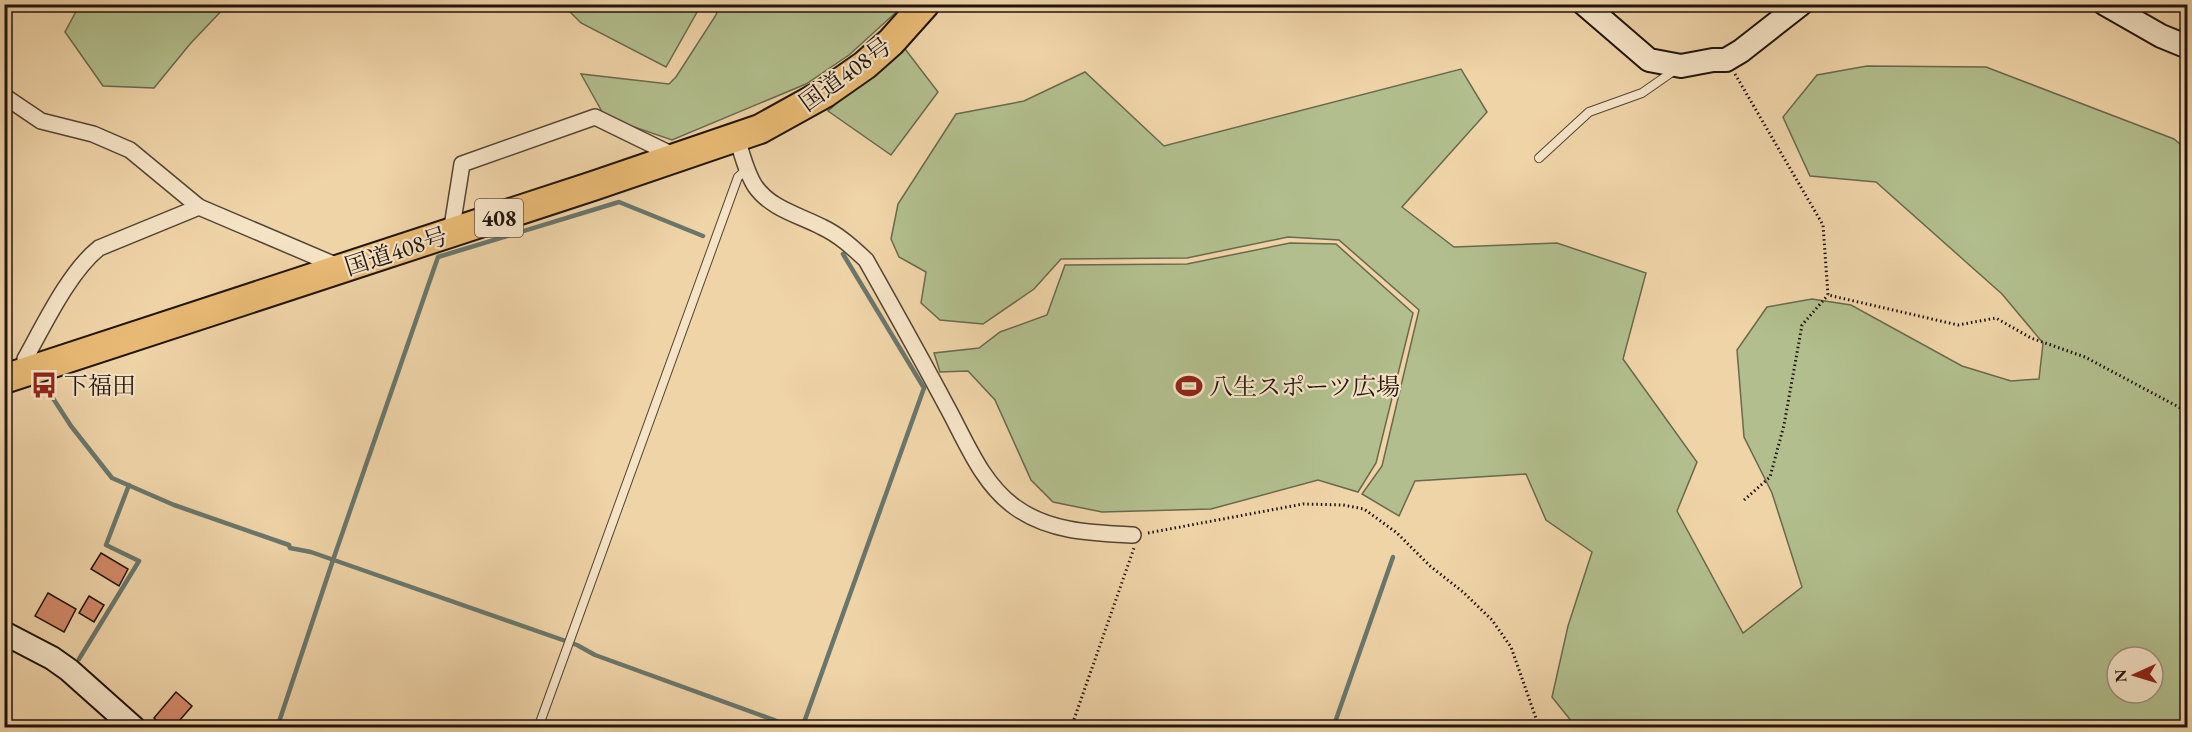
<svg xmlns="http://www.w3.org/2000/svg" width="2192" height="732" viewBox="0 0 2192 732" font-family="'EB Garamond','Noto Serif JP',serif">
	<rect width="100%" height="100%" fill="#efd4a8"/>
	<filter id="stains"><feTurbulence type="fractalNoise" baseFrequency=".00333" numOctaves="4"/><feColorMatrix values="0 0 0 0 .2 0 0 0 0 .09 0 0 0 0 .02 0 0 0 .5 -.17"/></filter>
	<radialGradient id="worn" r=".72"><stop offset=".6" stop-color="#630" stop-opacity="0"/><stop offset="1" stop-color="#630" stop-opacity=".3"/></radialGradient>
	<g fill="#b2be8d" stroke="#6a694c" stroke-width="1.5" fill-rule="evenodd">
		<polygon points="80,4 227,4 227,5 190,44 154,88 103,86 65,32"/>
		<polygon points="563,5 701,5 666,67 581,23"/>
		<polygon points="719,5 904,5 849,55 806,84 672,140 605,117 581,74 669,84 676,77 716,15"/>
		<polygon points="902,45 938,92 891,155 828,111"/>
		<path d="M 1867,66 L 1986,67 L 2174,139 L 2187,150 L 2187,727 L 1576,727 L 1552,697 L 1568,626 L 1592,552 L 1546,520 L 1526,474 L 1415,481 L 1399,516 L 1362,494 L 1382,466 L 1419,310 L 1339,240 L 1288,237 L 1187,258 L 1061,259 L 1034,289 L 983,324 L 940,320 L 921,303 L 926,272 L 899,257 L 891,239 L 898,204 L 956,114 L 1024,101 L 1085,72 L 1164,146 L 1461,69 L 1487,112 L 1402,207 L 1454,247 L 1557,243 L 1646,273 L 1623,359 L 1697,462 L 1677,511 L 1743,633 L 1802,587 L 1772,493 L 1744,437 L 1737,350 L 1767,307 L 1812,299 L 1851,305 L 1962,366 L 2011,381 L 2039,379 L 2043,343 L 2002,294 L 1876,182 L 1810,176 L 1783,117 L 1817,75 ZM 2117,657 L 2153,657 L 2153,693 L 2117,693 Z"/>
		<polygon points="1290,243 1336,244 1413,313 1376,463 1358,492 1318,480 1211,509 1102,512 1053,502 1031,480 995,400 968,371 940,372 934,353 979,348 1000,332 1047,315 1065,265 1187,264"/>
	</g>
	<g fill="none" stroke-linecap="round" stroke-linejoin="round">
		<g stroke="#6a766b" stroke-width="4.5">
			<polyline points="4,353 8,356"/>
			<polyline points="39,382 47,389 71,426 112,478 174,505 289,545 290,548 311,552 577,645 595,655 796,728"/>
			<polyline points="79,659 139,561 106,545 129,485"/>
			<polyline points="277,728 333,560 438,257 619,202 703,236"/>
			<polyline points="802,728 924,388 843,254"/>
			<polyline points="1333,728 1393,557"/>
		</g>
	</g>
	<g fill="#d48a69" stroke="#21140c" stroke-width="1.5">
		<polygon points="101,553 128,569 119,586 91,569"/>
		<polygon points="48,593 76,609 64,632 35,616"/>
		<polygon points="89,596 104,605 94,622 79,613"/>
		<polygon points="176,692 192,706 173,728 164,728 154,718"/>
	</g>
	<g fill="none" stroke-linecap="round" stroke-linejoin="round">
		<g stroke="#544433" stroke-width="10">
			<g id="lane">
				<polyline points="1539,158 1589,112 1642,93 1675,70"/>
				<polyline points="538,728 738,177 747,169"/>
			</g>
		</g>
		<g stroke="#544433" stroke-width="18">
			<g id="street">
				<polyline points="4,96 41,121 93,134 130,150 199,207 340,267"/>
				<path d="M 737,138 C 742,154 746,172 755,186 C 771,209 799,215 822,227 C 839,235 852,247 866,260 C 893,308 920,356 946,405 C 965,439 981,483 1015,507 C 1049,532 1092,533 1133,535"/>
				<polyline points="451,233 462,164 595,117 677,157"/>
				<path d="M 30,371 L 25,359 C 44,325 69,272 99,248 L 199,207"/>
			</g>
		</g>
		<g stroke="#21140c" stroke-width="26">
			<g id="secondary">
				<polyline points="1584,4 1649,60 1681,66 1713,60 1726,60 1741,51 1801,4"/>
				<polyline points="2105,4 2161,36 2188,47"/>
				<polyline points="4,633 52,658 69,670 134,728"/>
			</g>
		</g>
		<g stroke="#21140c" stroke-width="32">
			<polyline id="highway" points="4,379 593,186 760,129 825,93 865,65 891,42 925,4"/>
		</g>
		<g stroke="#21140c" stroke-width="3" stroke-dasharray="1.5 3" stroke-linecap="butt">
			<polyline points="1735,74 1823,225 1828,295 1958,325 1996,318 2031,338 2085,357 2188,412"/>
			<polyline points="1744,500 1770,477 1784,425 1802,325 1828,295"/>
			<polyline points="1148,533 1303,504 1343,505 1364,509 1397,533 1430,566 1463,592 1492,620 1511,647 1537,721 1543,728"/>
			<polyline points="1071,728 1134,548"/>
		</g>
		<use href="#lane" stroke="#f5e3c6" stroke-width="8"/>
		<use href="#street" stroke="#f5e3c6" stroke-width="15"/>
		<use href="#secondary" stroke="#f5e3c6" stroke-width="22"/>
		<use href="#highway" stroke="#e8ba74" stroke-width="28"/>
	</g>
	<defs>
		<g id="bus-bare" transform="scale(2.07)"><path d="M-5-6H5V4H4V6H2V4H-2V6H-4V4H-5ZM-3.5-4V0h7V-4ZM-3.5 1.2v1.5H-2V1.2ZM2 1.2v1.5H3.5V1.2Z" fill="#8f2418" stroke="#f5e3c6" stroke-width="2.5" paint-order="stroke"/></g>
		<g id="stadium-bare" transform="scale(2.07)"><path d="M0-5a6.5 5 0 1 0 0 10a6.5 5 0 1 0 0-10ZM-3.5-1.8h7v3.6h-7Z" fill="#8f2418" stroke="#f5e3c6" stroke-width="2.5" paint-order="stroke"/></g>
	</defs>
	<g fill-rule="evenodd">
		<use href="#bus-bare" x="44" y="385"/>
		<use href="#stadium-bare" x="1189" y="386"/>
	</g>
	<g text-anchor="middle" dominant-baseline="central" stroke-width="4.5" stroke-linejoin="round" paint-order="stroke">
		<rect fill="#f5e3c6" stroke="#615244" stroke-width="1.5" x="475" y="199" width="48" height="38" rx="4.5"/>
		<g font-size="22" font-weight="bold" fill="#21140c">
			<text x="499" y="218">408</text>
		</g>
		<g font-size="24" fill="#21140c" stroke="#f5e3c6">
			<text transform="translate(845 74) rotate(-36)">国道408号</text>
			<text transform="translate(396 251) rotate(-18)">国道408号</text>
		</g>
		<g font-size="24" fill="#21140c" stroke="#f5e3c6" text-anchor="start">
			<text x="64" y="385">下福田</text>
			<text x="1209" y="386">八生スポーツ広場</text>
		</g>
	</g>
	<rect width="2192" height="732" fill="none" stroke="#efd4a8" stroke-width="24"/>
	<rect x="6" y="6" width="2180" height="720" fill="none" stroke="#21140c" stroke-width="3"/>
	<rect x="12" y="12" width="2168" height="708" fill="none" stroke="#21140c" stroke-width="1.5"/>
	<g transform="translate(2135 675) rotate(266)"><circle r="28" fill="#f5e3c6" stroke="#a0907c" stroke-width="1.5"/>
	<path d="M0-4.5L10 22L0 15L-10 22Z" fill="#8f2418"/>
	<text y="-9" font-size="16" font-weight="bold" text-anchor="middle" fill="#21140c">N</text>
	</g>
	<rect width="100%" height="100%" filter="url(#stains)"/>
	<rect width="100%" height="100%" fill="url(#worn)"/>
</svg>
